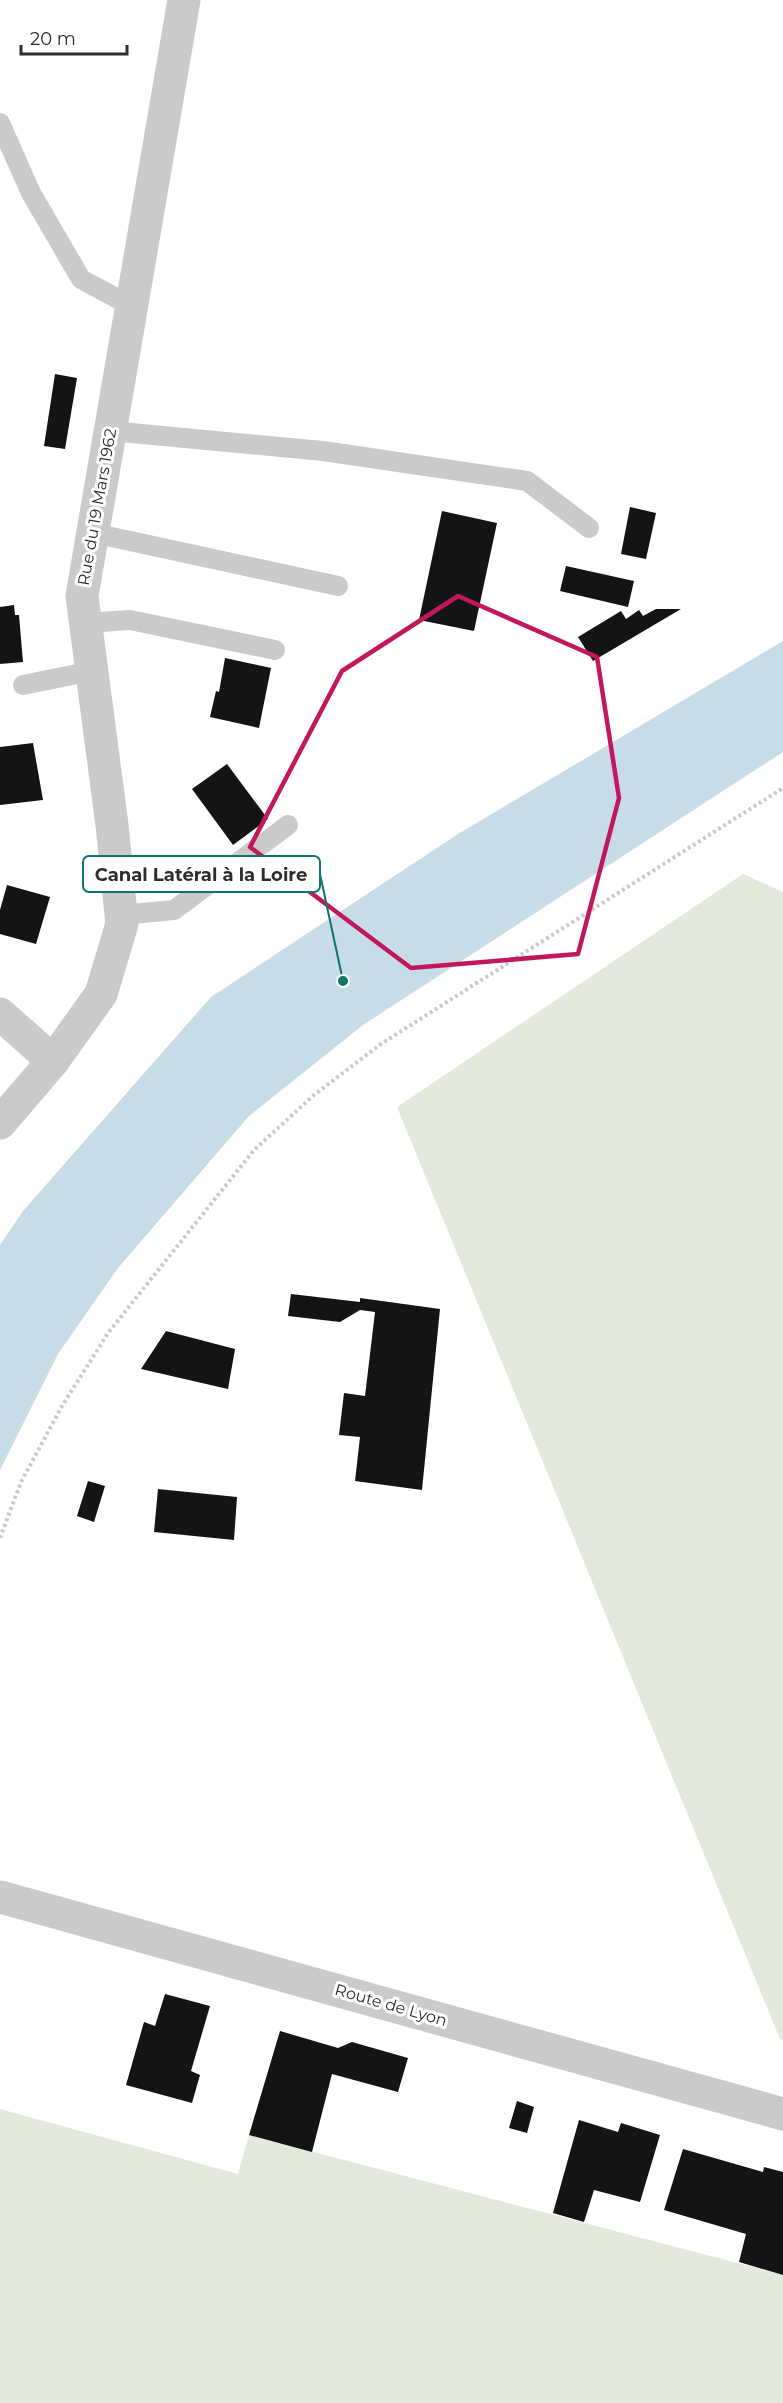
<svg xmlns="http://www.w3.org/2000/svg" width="783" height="2403" viewBox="0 0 783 2403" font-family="Montserrat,sans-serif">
	<rect width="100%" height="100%" fill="#fff"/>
	<g fill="#e3e9db">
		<polygon points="743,874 783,892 783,2040 780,2039 397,1107"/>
		<polygon points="0,2109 238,2174 249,2135 783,2275 783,2403 0,2403"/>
	</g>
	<polygon fill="#c8dce8" points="783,641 783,752 363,1025 249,1116 118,1268 58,1354 0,1470 0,1245 23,1211 211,997 458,834"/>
	<g fill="#141414">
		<polygon points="55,374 77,378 65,449 44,446"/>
		<polygon points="630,507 656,513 646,559 621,554"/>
		<polygon points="442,511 497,523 474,631 419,620"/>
		<polygon points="566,566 634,581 628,607 560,591"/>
		<polygon points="14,605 15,615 19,615 23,662 0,664 0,607"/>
		<polygon points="656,609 681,609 593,661 578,637 621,611 626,619 639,610 643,616"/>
		<polygon points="225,658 271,668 259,728 210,717 216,691 219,692"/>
		<polygon points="33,743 43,800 0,805 0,747"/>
		<polygon points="227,764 268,819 233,845 192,789"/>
		<polygon points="7,885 50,897 36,944 0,934 0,910"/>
		<polygon points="291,1294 360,1302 360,1298 440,1309 422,1490 355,1481 360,1437 339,1435 344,1393 365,1396 375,1312 360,1310 340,1322 288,1316"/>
		<polygon points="166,1331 235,1349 228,1389 141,1369"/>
		<polygon points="88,1481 105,1486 94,1522 77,1516"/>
		<polygon points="158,1489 237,1497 234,1540 154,1532"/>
		<polygon points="165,1994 210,2006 191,2071 200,2075 192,2103 126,2085 144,2022 155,2026"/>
		<polygon points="280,2031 338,2048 352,2042 408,2058 398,2092 332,2074 312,2152 249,2135"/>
		<polygon points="517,2101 534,2107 527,2133 509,2128"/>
		<polygon points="579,2120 618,2132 621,2123 660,2135 640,2202 594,2190 584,2222 553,2213"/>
		<polygon points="683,2149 763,2172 764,2167 783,2172 783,2275 739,2262 746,2234 664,2210"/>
	</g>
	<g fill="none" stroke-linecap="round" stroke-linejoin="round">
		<polyline stroke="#cacaca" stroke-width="4" stroke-dasharray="3 3" stroke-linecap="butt" points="0,1538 21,1482 62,1406 108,1333 254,1150 314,1095 381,1044 783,788"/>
		<g stroke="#cacaca" stroke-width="20">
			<polyline points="0,123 31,193 81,279 131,306"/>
			<polyline points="110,431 323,451 527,481 589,528"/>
			<polyline points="93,533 338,586"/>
			<polyline points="85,623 130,620 275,650"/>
			<polyline points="23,685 92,671"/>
			<polyline points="121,915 174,910 288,825"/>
		</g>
		<polyline stroke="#cacaca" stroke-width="33" points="0,1014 53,1061"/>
		<g stroke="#cacaca" stroke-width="33">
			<polyline points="0,1123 53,1061 101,994 122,924 112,825 82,596 184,0"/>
			<polyline points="0,1897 783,2114"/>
		</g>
	</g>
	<path fill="none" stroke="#c2185b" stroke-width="4.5" stroke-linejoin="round" d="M 458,596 L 597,657 L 619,798 L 578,954 L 411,968 L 250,847 L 342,671 Z"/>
	<g text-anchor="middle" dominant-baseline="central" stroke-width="6" stroke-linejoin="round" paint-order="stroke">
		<g font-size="16" fill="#2d2d2d" stroke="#fff">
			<text transform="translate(97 507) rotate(-80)">Rue du 19 Mars 1962</text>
			<text transform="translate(391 2005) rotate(16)">Route de Lyon</text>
		</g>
	</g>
	<path fill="none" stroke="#0f766e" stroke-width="2" d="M343 981L320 874"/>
	<circle fill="#0f766e" stroke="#fff" stroke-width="2" cx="343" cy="981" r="6"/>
	<rect fill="#fff" stroke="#0f766e" stroke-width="2" x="83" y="856" width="237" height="36" rx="6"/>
	<g font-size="18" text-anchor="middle" font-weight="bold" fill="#2d2d2d">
		<text x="201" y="881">Canal Latéral à la Loire</text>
	</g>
	<path d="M21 45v9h106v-9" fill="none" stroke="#2d2d2d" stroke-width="3"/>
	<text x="30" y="45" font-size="18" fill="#2d2d2d" stroke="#ffffff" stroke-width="4.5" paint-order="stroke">20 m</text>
</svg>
